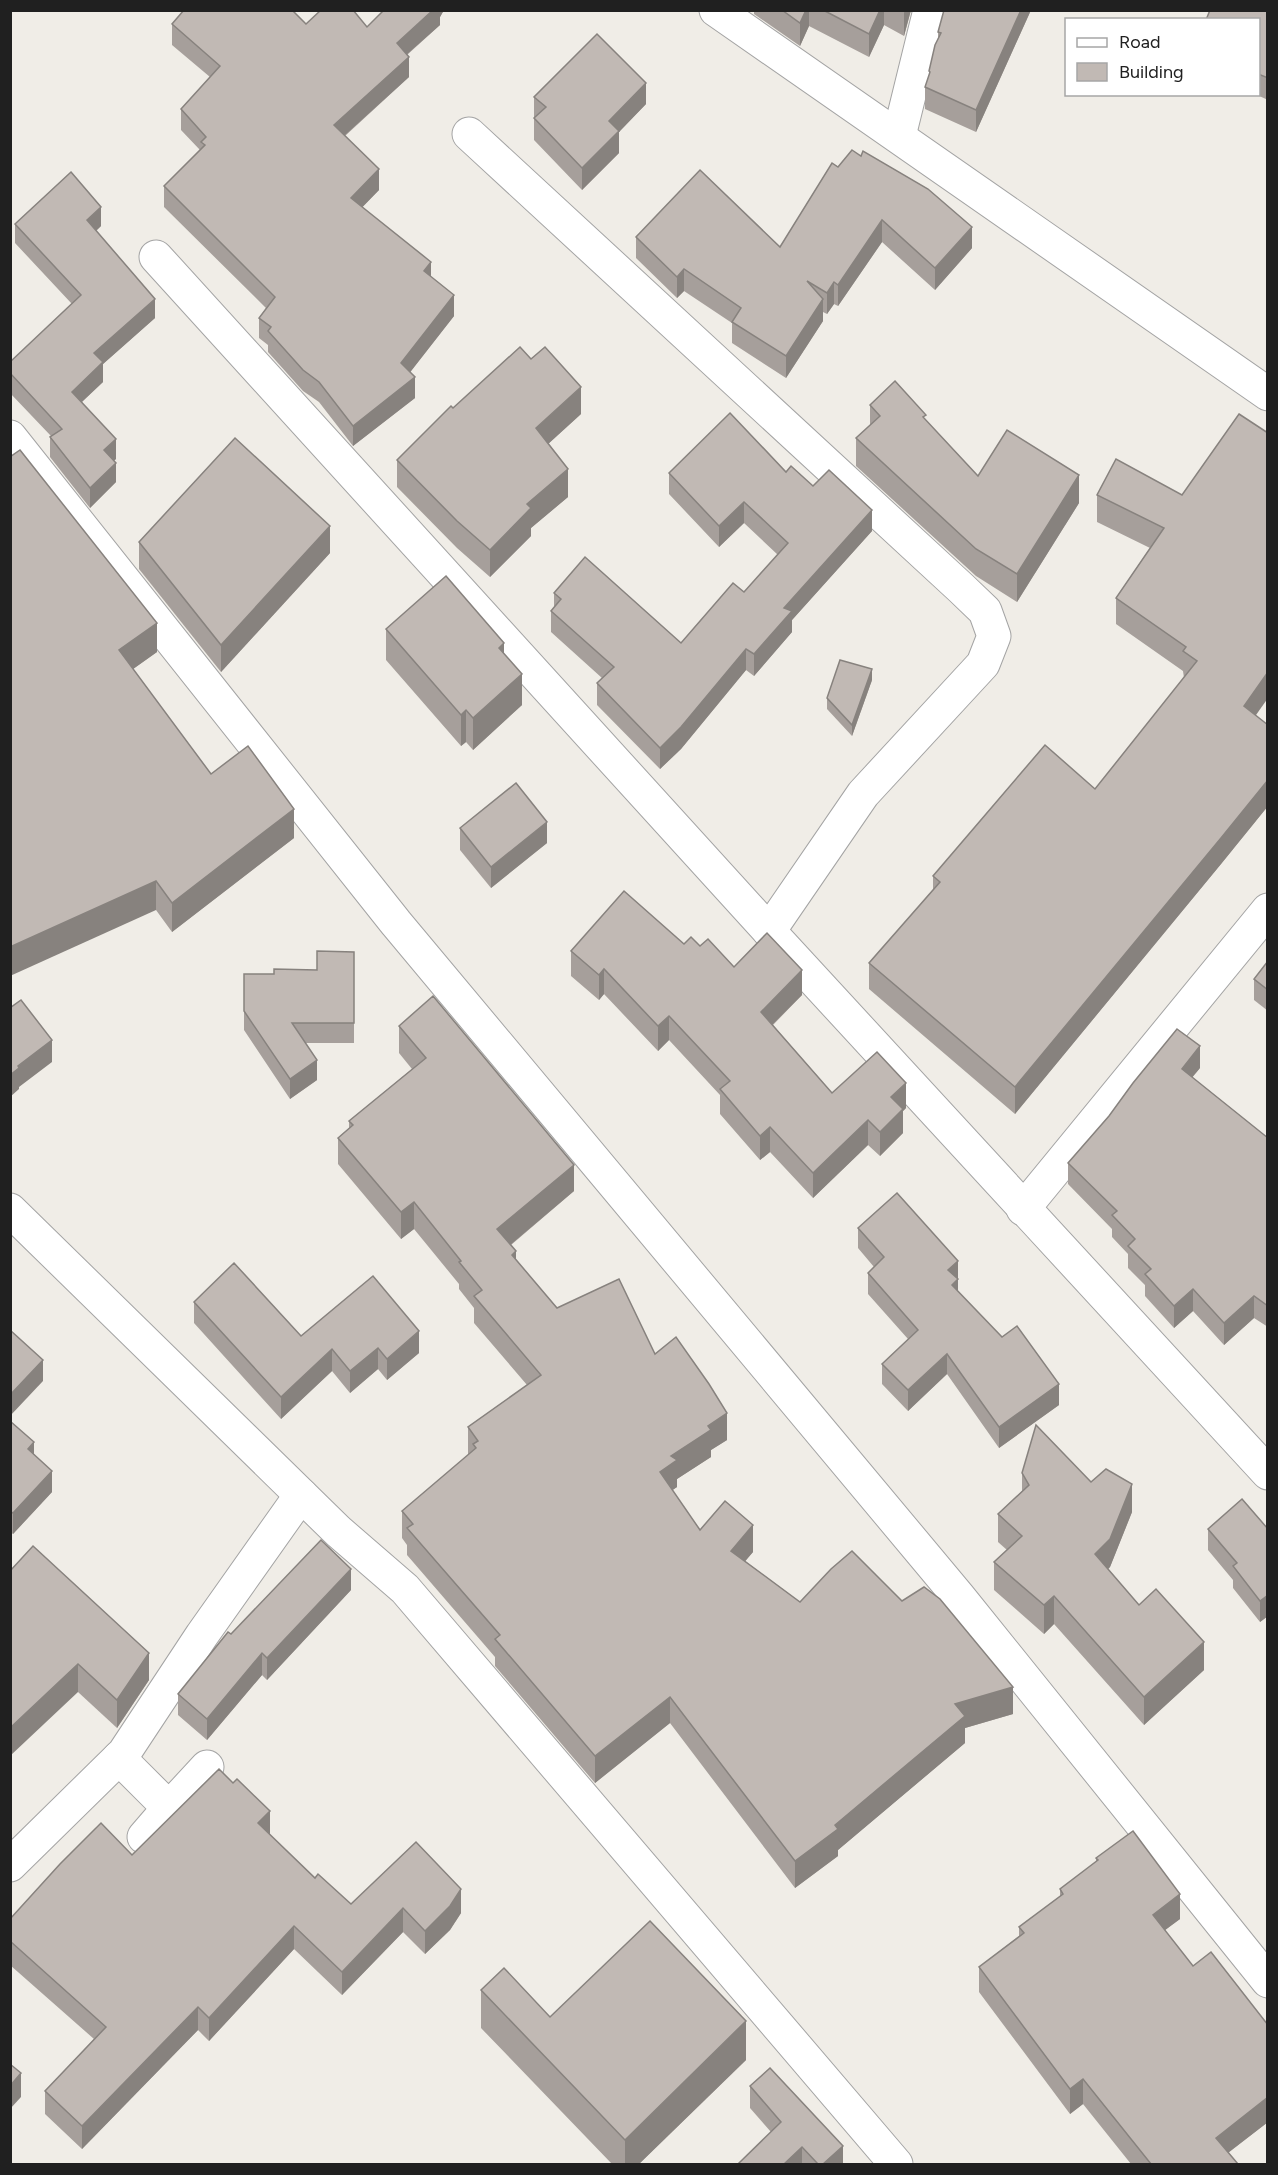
<svg xmlns="http://www.w3.org/2000/svg" width="1278" height="2175" viewBox="0 0 1278 2175" font-family="Figtree,sans-serif">
	<rect width="100%" height="100%" fill="#f0ede7"/>
	<g fill="none" stroke-linecap="round" stroke-linejoin="round">
		<g stroke="#a4a4a4" stroke-width="35">
			<g id="minor">
				<polyline points="716,10 1268,394"/>
				<polyline points="469,134 961,588 985,611 994,636 983,664 863,794 769,931"/>
				<polyline points="899,136 930,10"/>
				<polyline points="156,257 769,931 1268,1473"/>
				<polyline points="10,437 396,923 959,1597 1268,1981"/>
				<polyline points="1023,1209 1268,910"/>
				<polyline points="10,1210 338,1531 405,1589 896,2164"/>
				<polyline points="119,1758 169,1808 207,1767"/>
				<polyline points="144,1837 169,1808"/>
				<polyline points="10,1865 124,1753 202,1635 301,1495"/>
			</g>
		</g>
		<use href="#minor" stroke="#fff" stroke-width="33"/>
	</g>
	<g fill="#a69f9b">
		<polygon points="384,10 444,10 440,17 440,25 407,55 409,77 345,136 379,190 362,207 431,277 454,316 410,372 415,398 353,446 319,402 303,391 268,352 268,345 259,338 259,318 266,308 164,207 164,186 200,150 181,130 181,109 210,77 172,45 172,24 306,24 367,27"/>
		<polygon points="754,10 911,10 904,36 884,25 869,57 809,26 800,46 754,14"/>
		<polygon points="944,10 1031,10 976,132 925,109 925,87 929,77 929,71 938,38 938,32"/>
		<polygon points="1268,10 1268,100 1255,94 1258,94 1258,20"/>
		<polygon points="534,97 646,104 619,132 619,153 582,190 534,140"/>
		<polygon points="832,163 972,248 935,290 882,242 838,306 834,304 827,314 823,312 823,321 786,378 732,343 732,323 684,291 677,298 636,258 636,237 780,247"/>
		<polygon points="15,224 101,226 96,231 155,318 103,364 103,382 82,402 116,459 114,460 116,482 90,508 50,457 50,437 51,436 10,393 10,362 72,304 15,243"/>
		<polygon points="870,405 926,420 978,476 1079,503 1017,602 976,576 856,466 856,438 870,425"/>
		<polygon points="581,414 548,444 568,497 531,528 531,536 490,577 457,548 397,487 397,460"/>
		<polygon points="10,457 157,652 133,669 211,774 294,838 172,932 156,910"/>
		<polygon points="786,472 813,486 872,531 792,620 792,632 754,676 746,670 681,749 660,769 597,705 597,683 602,678 551,632 551,611 554,608 554,593 681,643 744,592 778,555 744,523 719,547 669,494 669,473"/>
		<polygon points="1097,495 1182,495 1255,715 1268,725 1268,806 1221,864 1015,1114 869,989 869,963 933,890 933,876 1095,789 1184,678 1183,671 1116,624 1116,598 1150,548 1097,522"/>
		<polygon points="139,542 330,553 221,672 139,569"/>
		<polygon points="386,629 504,654 522,705 473,750 466,742 461,746 386,660"/>
		<polygon points="872,680 852,736 827,709 827,698"/>
		<polygon points="460,828 547,843 491,888 460,850"/>
		<polygon points="684,944 700,946 734,967 802,995 773,1025 832,1093 906,1108 903,1111 903,1133 880,1156 868,1145 813,1198 770,1152 760,1160 720,1114 720,1095 669,1040 658,1051 604,994 599,1000 571,976 571,951"/>
		<polygon points="354,952 354,1043 305,1043 317,1080 290,1099 244,1030 244,974 274,974 317,970"/>
		<polygon points="1268,961 1268,1011 1254,1000 1254,979"/>
		<polygon points="399,1026 574,1191 511,1245 516,1260 557,1308 655,1354 727,1440 711,1450 711,1457 677,1479 677,1487 672,1490 700,1530 753,1552 745,1561 800,1602 1013,1714 965,1728 965,1743 838,1850 838,1856 795,1888 670,1723 595,1783 495,1666 495,1657 407,1555 407,1545 402,1538 402,1511 468,1455 468,1427 527,1385 474,1323 474,1308 459,1289 459,1284 414,1229 401,1239 338,1164 338,1138 349,1128 349,1121 412,1069 399,1053"/>
		<polygon points="1200,1068 1192,1077 1268,1138 1268,1327 1254,1318 1224,1345 1193,1311 1174,1328 1145,1296 1145,1285 1128,1268 1128,1254 1112,1237 1112,1229 1068,1184 1068,1163 1109,1116"/>
		<polygon points="858,1228 958,1261 958,1291 1059,1405 999,1448 947,1374 908,1411 882,1384 882,1364 908,1339 868,1294 868,1273 874,1267 858,1248"/>
		<polygon points="194,1302 301,1336 419,1353 387,1380 378,1369 350,1393 332,1371 281,1419 194,1323"/>
		<polygon points="10,1421 34,1454 52,1492 13,1534 10,1532"/>
		<polygon points="1022,1473 1091,1482 1132,1512 1110,1567 1108,1569 1139,1605 1204,1670 1144,1725 1054,1624 1044,1634 994,1590 994,1562 1007,1550 998,1542 998,1514 1022,1491"/>
		<polygon points="1208,1529 1268,1529 1268,1616 1260,1622 1233,1588 1233,1580 1208,1550"/>
		<polygon points="10,1571 149,1680 117,1728 78,1692"/>
		<polygon points="351,1590 267,1680 262,1675 207,1740 178,1715 178,1694 231,1634"/>
		<polygon points="270,1834 270,1835 315,1878 351,1904 461,1913 450,1930 425,1954 403,1932 342,1995 294,1949 209,2041 198,2030 82,2149 45,2114 45,2091 94,2039 10,1965 10,1919 132,1855"/>
		<polygon points="1096,1858 1180,1919 1165,1930 1268,2122 1228,2153 1238,2164 1131,2164 1083,2104 1070,2114 979,1992 979,1967 1019,1936 1019,1927 1060,1897 1060,1889 1096,1862"/>
		<polygon points="481,1990 550,2017 746,2060 639,2164 612,2164 481,2028"/>
		<polygon points="750,2086 843,2164 738,2164 771,2132 750,2108"/>
	</g>
	<g fill="#87827e">
		<polygon points="433,10 444,10 440,17 440,25 397,63 397,43"/>
		<polygon points="806,10 809,10 809,26 800,46 800,23"/>
		<polygon points="880,10 884,10 884,25 869,57 869,34"/>
		<polygon points="905,10 911,10 904,36 904,13"/>
		<polygon points="1021,10 1031,10 976,132 976,110"/>
		<polygon points="409,57 409,77 334,145 334,125"/>
		<polygon points="646,83 646,104 619,132 619,153 582,190 582,168 609,121"/>
		<polygon points="379,169 379,190 351,219 351,198"/>
		<polygon points="101,207 101,226 87,239 87,220"/>
		<polygon points="882,220 882,242 838,306 838,285"/>
		<polygon points="972,227 972,248 935,290 935,268"/>
		<polygon points="431,262 431,283 424,271"/>
		<polygon points="684,269 684,291 677,298 677,277"/>
		<polygon points="834,282 834,304 827,314 827,293"/>
		<polygon points="454,295 454,316 401,384 401,363"/>
		<polygon points="155,299 155,318 103,364 103,382 72,411 72,392 94,353"/>
		<polygon points="823,299 823,321 786,378 786,356"/>
		<polygon points="415,377 415,398 353,446 353,426"/>
		<polygon points="581,387 581,414 536,455 536,428"/>
		<polygon points="116,439 116,459 104,470 104,450"/>
		<polygon points="116,463 116,482 90,508 90,488"/>
		<polygon points="568,469 568,497 531,528 531,536 490,577 490,550 527,504"/>
		<polygon points="1079,475 1079,503 1017,602 1017,574"/>
		<polygon points="744,502 744,523 719,547 719,526"/>
		<polygon points="872,510 872,531 792,620 792,632 754,676 754,654 784,608"/>
		<polygon points="330,526 330,553 221,672 221,645"/>
		<polygon points="157,623 157,652 119,679 119,650"/>
		<polygon points="504,643 504,674 499,648"/>
		<polygon points="746,649 746,670 681,749 660,769 660,748"/>
		<polygon points="872,669 872,680 852,736 852,725"/>
		<polygon points="1268,672 1268,698 1244,732 1244,706"/>
		<polygon points="522,674 522,705 473,750 473,718"/>
		<polygon points="466,710 466,742 461,746 461,715"/>
		<polygon points="1268,780 1268,806 1221,864 1015,1114 1015,1087"/>
		<polygon points="294,809 294,838 172,932 172,903"/>
		<polygon points="547,822 547,843 491,888 491,867"/>
		<polygon points="156,881 156,910 10,976 10,947"/>
		<polygon points="604,969 604,994 599,1000 599,975"/>
		<polygon points="802,970 802,995 761,1036 761,1012"/>
		<polygon points="669,1016 669,1040 658,1051 658,1026"/>
		<polygon points="52,1040 52,1062 19,1087 19,1089 10,1097 10,1075 18,1066"/>
		<polygon points="1200,1046 1200,1068 1182,1090 1182,1069"/>
		<polygon points="317,1060 317,1080 290,1099 290,1079"/>
		<polygon points="906,1083 906,1108 903,1111 903,1133 880,1156 880,1132 891,1097"/>
		<polygon points="868,1120 868,1145 813,1198 813,1173"/>
		<polygon points="770,1127 770,1152 760,1160 760,1136"/>
		<polygon points="574,1165 574,1191 497,1256 497,1229"/>
		<polygon points="414,1202 414,1229 401,1239 401,1212"/>
		<polygon points="516,1251 516,1278 512,1255"/>
		<polygon points="958,1261 958,1300 952,1305 948,1270"/>
		<polygon points="1193,1289 1193,1311 1174,1328 1174,1306"/>
		<polygon points="1254,1296 1254,1318 1224,1345 1224,1323"/>
		<polygon points="419,1331 419,1353 387,1380 387,1359"/>
		<polygon points="378,1348 378,1369 350,1393 350,1371"/>
		<polygon points="332,1349 332,1371 281,1419 281,1397"/>
		<polygon points="947,1354 947,1374 908,1411 908,1390"/>
		<polygon points="43,1360 43,1381 10,1416 10,1395"/>
		<polygon points="1059,1384 1059,1405 999,1448 999,1427"/>
		<polygon points="727,1413 727,1440 711,1450 711,1457 677,1479 677,1487 660,1499 660,1472 671,1456 708,1426"/>
		<polygon points="34,1442 34,1463 28,1449"/>
		<polygon points="52,1471 52,1492 13,1534 13,1513"/>
		<polygon points="1132,1484 1132,1512 1110,1567 1095,1582 1095,1554"/>
		<polygon points="753,1525 753,1552 731,1578 731,1551"/>
		<polygon points="351,1569 351,1590 267,1680 267,1658"/>
		<polygon points="1268,1595 1268,1616 1260,1622 1260,1601"/>
		<polygon points="1054,1596 1054,1624 1044,1634 1044,1605"/>
		<polygon points="1204,1642 1204,1670 1144,1725 1144,1697"/>
		<polygon points="149,1653 149,1680 117,1728 117,1700"/>
		<polygon points="262,1653 262,1675 207,1740 207,1719"/>
		<polygon points="78,1664 78,1692 10,1756 10,1728"/>
		<polygon points="1013,1687 1013,1714 965,1728 965,1743 838,1850 838,1856 795,1888 795,1861 835,1825 955,1704"/>
		<polygon points="670,1697 670,1723 595,1783 595,1756"/>
		<polygon points="270,1811 270,1834 258,1846 258,1823"/>
		<polygon points="461,1889 461,1913 450,1930 425,1954 425,1931"/>
		<polygon points="1180,1894 1180,1919 1153,1939 1153,1915"/>
		<polygon points="403,1908 403,1932 342,1995 342,1972"/>
		<polygon points="294,1926 294,1949 209,2041 209,2018"/>
		<polygon points="198,2007 198,2030 82,2149 82,2126"/>
		<polygon points="746,2021 746,2060 639,2164 625,2164 625,2140"/>
		<polygon points="21,2073 21,2097 10,2109 10,2086"/>
		<polygon points="1083,2079 1083,2104 1070,2114 1070,2089"/>
		<polygon points="1268,2097 1268,2122 1216,2162 1216,2138"/>
		<polygon points="843,2146 843,2164 823,2164"/>
		<polygon points="802,2147 802,2164 784,2164"/>
	</g>
	<g fill="#c1b9b4" stroke="#87827e" stroke-width="1.5">
		<polygon points="184,10 292,10 306,24 321,10 353,10 367,27 384,10 433,10 397,43 409,57 334,125 379,169 351,198 431,262 424,271 454,295 401,363 415,377 353,426 319,382 303,370 268,331 271,327 259,318 275,297 164,186 205,145 201,142 206,137 181,109 220,66 172,24"/>
		<polygon points="782,10 806,10 800,23"/>
		<polygon points="823,10 880,10 869,34"/>
		<polygon points="944,10 1021,10 976,110 925,87 930,72 929,71 935,45 941,33 938,32"/>
		<polygon points="1210,10 1268,10 1268,78 1258,74 1258,20 1206,20"/>
		<polygon points="597,34 646,83 609,121 619,131 582,168 534,118 546,107 534,97"/>
		<polygon points="852,150 861,156 863,151 928,189 972,227 935,268 882,220 838,285 834,282 827,293 807,281 823,299 786,356 732,322 741,308 684,269 677,277 636,237 700,170 780,247 832,163 838,167"/>
		<polygon points="71,172 101,207 87,220 155,299 94,353 103,362 72,392 116,439 104,450 116,463 90,488 50,437 62,429 10,373 10,362 81,295 15,224"/>
		<polygon points="520,347 531,359 545,347 581,387 536,428 568,469 527,504 531,508 490,550 457,521 397,460 451,406 453,408"/>
		<polygon points="895,381 926,415 923,417 978,476 1007,430 1079,475 1017,574 976,549 856,438 880,416 870,405"/>
		<polygon points="730,413 786,472 791,466 813,486 829,470 872,510 784,608 792,611 754,654 746,649 681,727 660,748 597,683 614,667 551,611 561,599 554,593 585,557 681,643 733,583 744,592 788,543 744,502 719,526 669,473"/>
		<polygon points="1239,414 1268,433 1268,672 1244,706 1268,725 1268,780 1221,838 1015,1087 869,963 940,882 933,876 1045,745 1095,789 1197,661 1183,651 1186,647 1116,598 1164,528 1097,495 1116,459 1182,495"/>
		<polygon points="235,438 330,526 221,645 139,542"/>
		<polygon points="20,450 157,623 119,650 211,774 248,746 294,809 172,903 156,881 10,947 10,457"/>
		<polygon points="446,576 504,643 499,648 522,674 473,718 466,710 461,715 386,629"/>
		<polygon points="840,660 872,669 852,725 827,698"/>
		<polygon points="516,783 547,822 491,867 460,828"/>
		<polygon points="624,891 684,944 691,937 700,946 708,939 734,967 767,933 802,970 761,1012 832,1093 877,1052 906,1083 891,1097 903,1109 880,1132 868,1120 813,1173 770,1127 760,1136 720,1089 730,1081 669,1016 658,1026 604,969 599,975 571,951"/>
		<polygon points="317,951 354,952 354,1023 292,1023 317,1060 290,1079 244,1011 244,974 274,974 274,969 317,970"/>
		<polygon points="1268,961 1268,990 1254,979"/>
		<polygon points="433,996 574,1165 497,1229 516,1251 512,1255 557,1308 619,1279 655,1354 676,1337 709,1384 727,1413 708,1426 711,1430 671,1456 677,1460 660,1472 700,1530 725,1501 753,1525 731,1551 800,1602 831,1569 852,1551 902,1601 924,1587 940,1599 1013,1687 955,1704 965,1716 835,1825 838,1829 795,1861 670,1697 595,1756 495,1639 500,1635 407,1528 413,1524 402,1511 476,1448 473,1444 478,1441 468,1427 541,1375 474,1296 482,1290 459,1262 461,1261 414,1202 401,1212 338,1138 353,1125 349,1121 426,1058 399,1026"/>
		<polygon points="21,1000 52,1040 18,1066 19,1068 10,1075 10,1008"/>
		<polygon points="1177,1029 1200,1046 1182,1069 1268,1138 1268,1306 1254,1296 1224,1323 1193,1289 1174,1306 1145,1274 1151,1269 1128,1246 1135,1239 1112,1215 1117,1211 1068,1163 1109,1116 1133,1083"/>
		<polygon points="897,1193 958,1261 948,1270 958,1279 952,1285 1002,1337 1017,1326 1059,1384 999,1427 947,1354 908,1390 882,1364 918,1330 868,1273 884,1257 858,1228"/>
		<polygon points="234,1263 301,1336 373,1276 419,1331 387,1359 378,1348 350,1371 332,1349 281,1397 194,1302"/>
		<polygon points="10,1330 43,1360 10,1395"/>
		<polygon points="10,1421 34,1442 28,1449 52,1471 13,1513 10,1511"/>
		<polygon points="1036,1425 1091,1482 1106,1469 1132,1484 1110,1539 1095,1554 1139,1605 1156,1589 1204,1642 1144,1697 1054,1596 1044,1605 994,1562 1022,1536 998,1514 1029,1485 1022,1473"/>
		<polygon points="1242,1499 1268,1529 1268,1595 1260,1601 1233,1566 1237,1563 1208,1529"/>
		<polygon points="321,1540 351,1569 267,1658 262,1653 207,1719 178,1694 228,1632 231,1634"/>
		<polygon points="33,1546 149,1653 117,1700 78,1664 10,1728 10,1571"/>
		<polygon points="219,1769 233,1783 237,1779 270,1811 258,1823 315,1878 318,1874 351,1904 416,1842 461,1889 450,1906 425,1931 403,1908 342,1972 294,1926 209,2018 198,2007 82,2126 45,2091 106,2027 10,1941 10,1919 60,1864 101,1823 132,1855"/>
		<polygon points="1133,1831 1180,1894 1153,1915 1193,1966 1211,1952 1268,2025 1268,2097 1216,2138 1238,2164 1151,2164 1083,2079 1070,2089 979,1967 1024,1933 1019,1927 1063,1894 1060,1889 1098,1860 1096,1858"/>
		<polygon points="650,1921 746,2021 625,2140 481,1990 504,1968 550,2017"/>
		<polygon points="10,2064 21,2073 10,2086"/>
		<polygon points="770,2068 843,2146 823,2164 818,2164 802,2147 784,2164 738,2164 781,2122 750,2086"/>
	</g>
	<rect width="1278" height="2175" fill="none" stroke="#202020" stroke-width="24"/>
	<rect x="1065" y="18" width="195" height="78" fill="#ffffff" stroke="#a6a6a6" stroke-width="1.5"/>
	<rect x="1077" y="38" width="30" height="9" fill="#ffffff" stroke="#a6a6a6" stroke-width="1.5"/>
	<text x="1119" y="48" font-size="18" fill="#202020">Road</text>
	<rect x="1077" y="63" width="30" height="18" fill="#c1b9b4" stroke="#a6a6a6" stroke-width="1.5"/>
	<text x="1119" y="78" font-size="18" fill="#202020">Building</text>
</svg>
